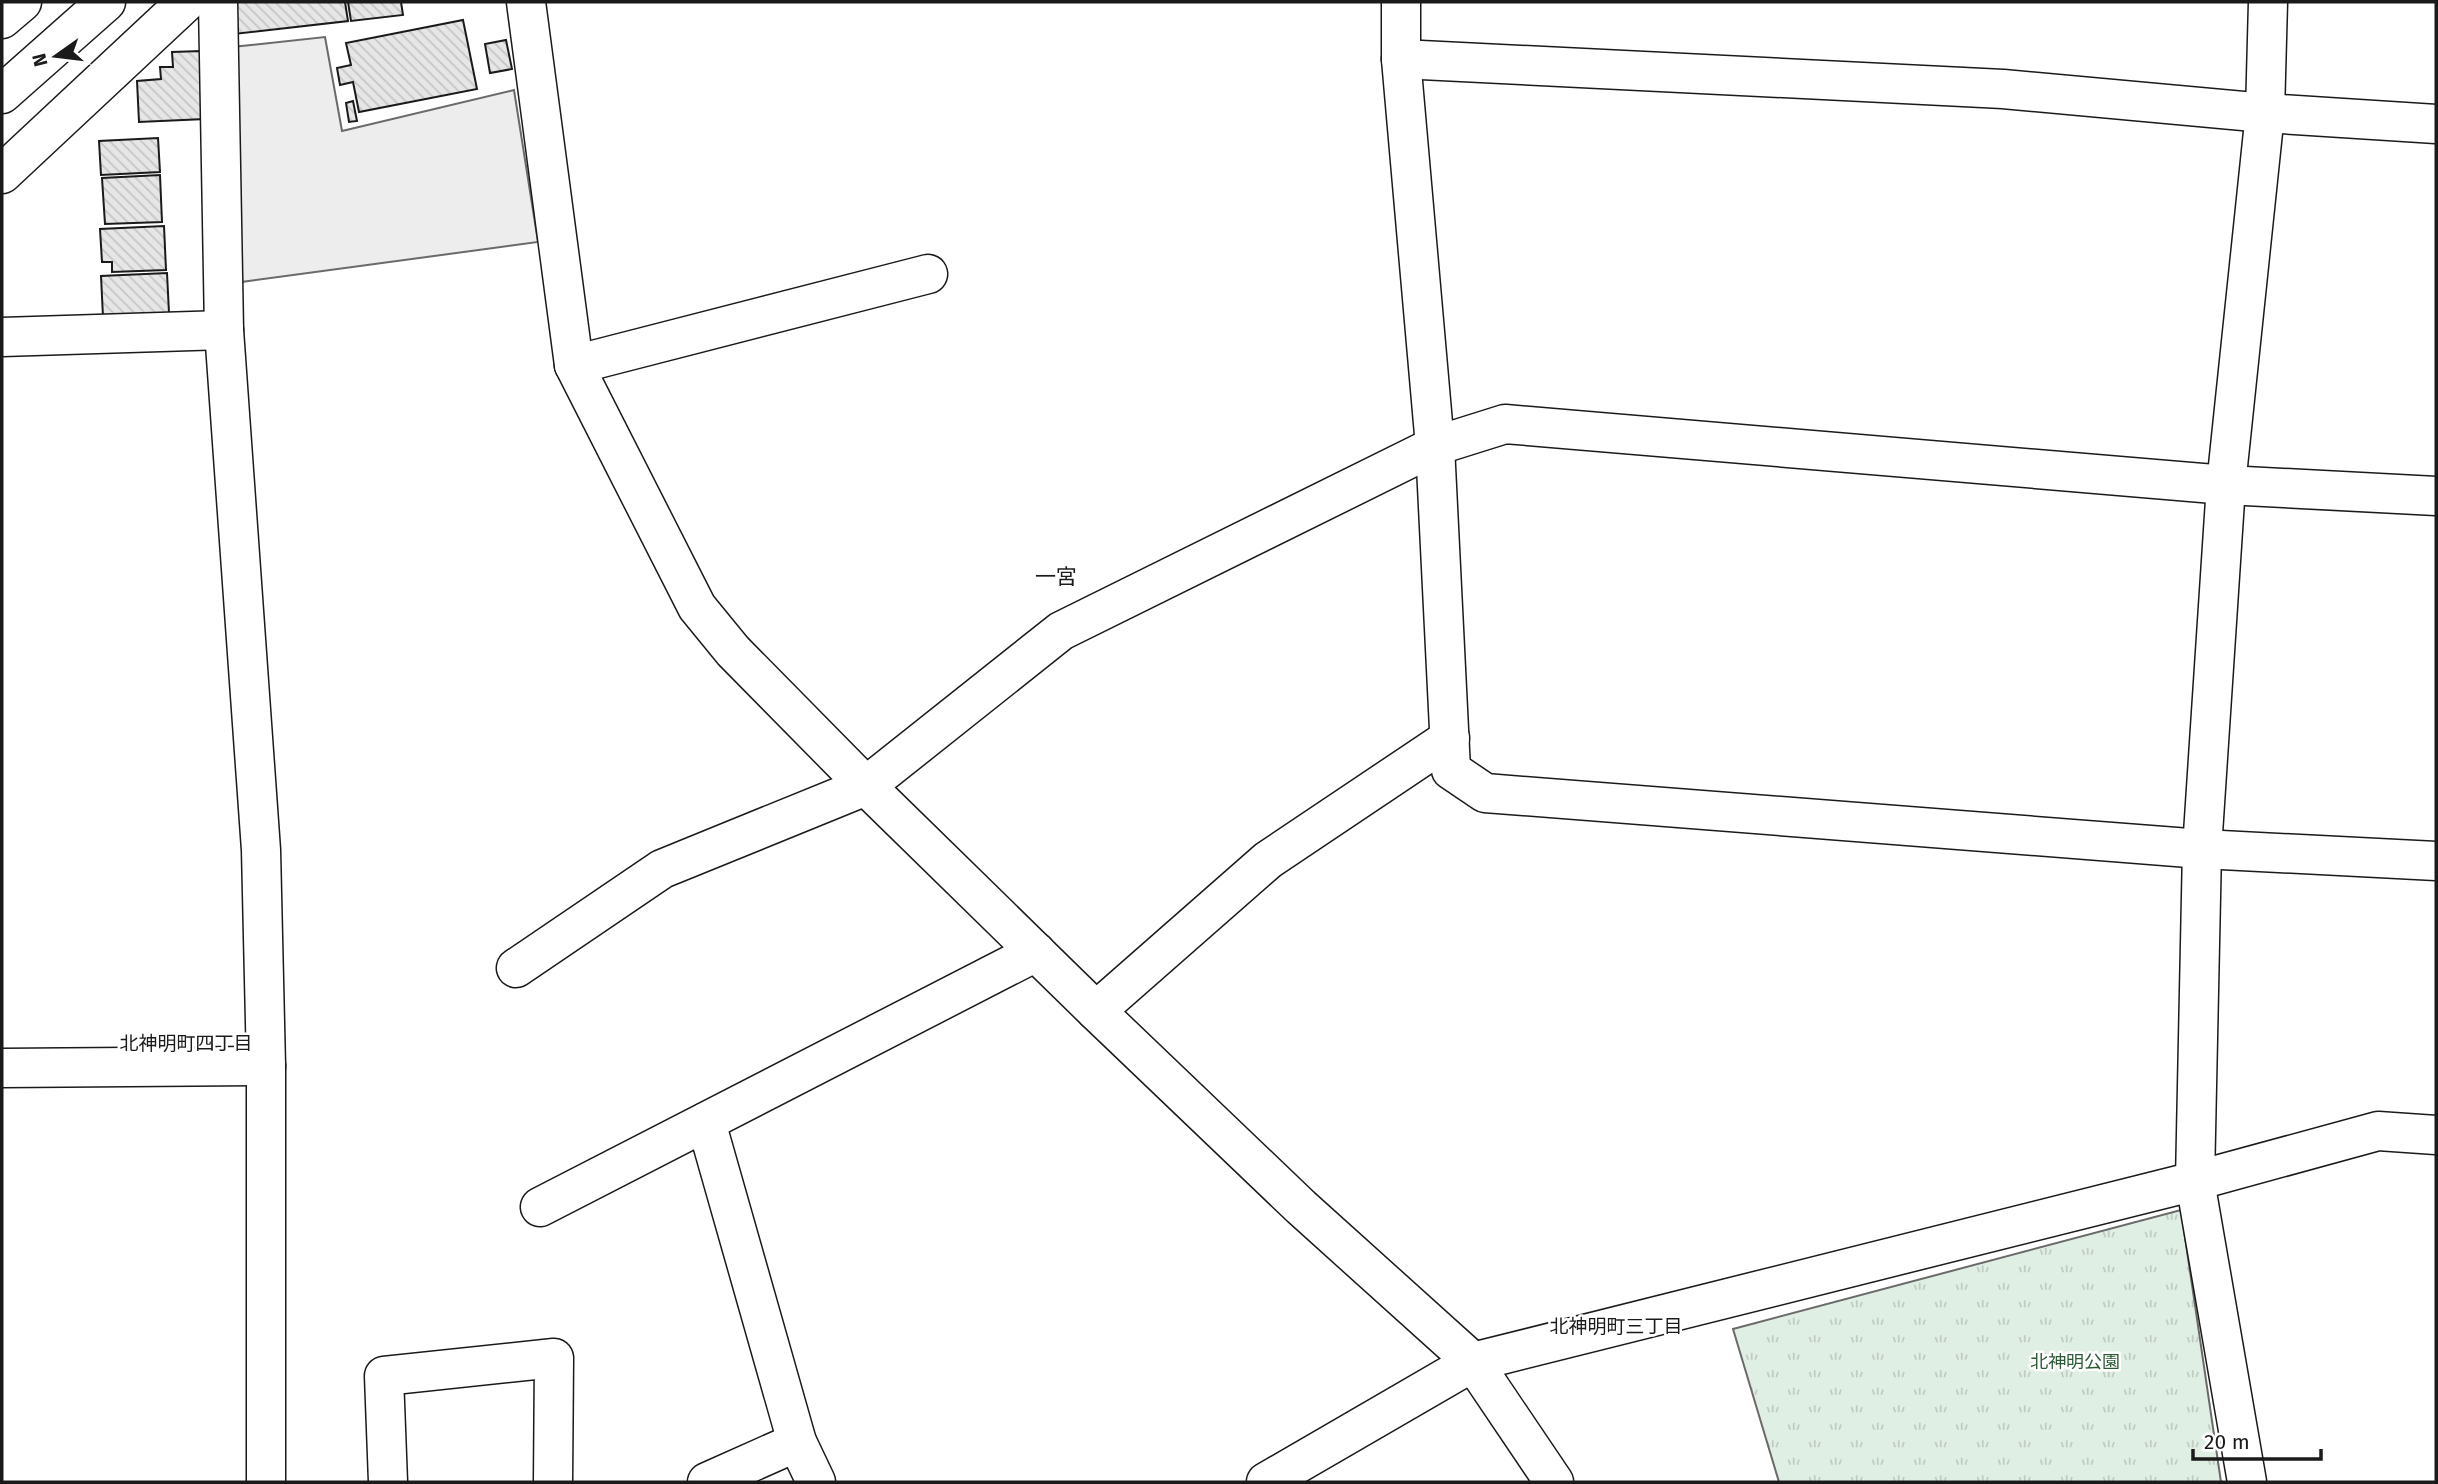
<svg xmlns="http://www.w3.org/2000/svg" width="2438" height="1484" viewBox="0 0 2438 1484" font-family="'Fira Sans','Noto Sans JP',sans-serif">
	<defs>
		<pattern id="park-tufts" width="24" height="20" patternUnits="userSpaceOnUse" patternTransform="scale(1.75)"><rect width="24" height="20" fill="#e0efe3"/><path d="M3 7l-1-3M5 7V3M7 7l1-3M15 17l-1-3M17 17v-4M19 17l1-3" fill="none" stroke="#c0ccc2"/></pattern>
		<pattern id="building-back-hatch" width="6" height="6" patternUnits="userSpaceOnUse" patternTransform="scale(1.75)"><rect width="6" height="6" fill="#e6e6e6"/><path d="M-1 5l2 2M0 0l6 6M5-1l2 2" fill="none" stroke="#c5c5c5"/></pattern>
	</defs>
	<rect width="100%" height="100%" fill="#fff"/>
	<polygon fill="url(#park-tufts)" stroke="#6a6a6a" stroke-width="2" points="2181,1210 2221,1482 1779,1482 1733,1329"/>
	<polygon fill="#ededed" stroke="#6a6a6a" stroke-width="2" points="325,37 342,131 514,90 538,242 241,282 232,47"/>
	<g fill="url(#building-back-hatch)" stroke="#1a1a1a" stroke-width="2">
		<polygon points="231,2 345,2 348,21 234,34"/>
		<polygon points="348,2 401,2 403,15 351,21"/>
		<polygon points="463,20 477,89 359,112 353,82 340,85 337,68 351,65 346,43"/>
		<polygon points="506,40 512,69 490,73 485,44"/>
		<polygon points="201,51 205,119 139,122 137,81 161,79 160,67 173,67 172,52"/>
		<polygon points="353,101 357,121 349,122 346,103"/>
		<polygon points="158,138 160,172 101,175 99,141"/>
		<polygon points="160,175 162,222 105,224 102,178"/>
		<polygon points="164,226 166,270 112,272 112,262 102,262 100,229"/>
		<polygon points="167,273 169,313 103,317 101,276"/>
	</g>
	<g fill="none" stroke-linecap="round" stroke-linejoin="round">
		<g stroke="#1a1a1a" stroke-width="41">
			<g id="minor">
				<polyline points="218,2 224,330 261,850 266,1066 266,1482"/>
				<polyline points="526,2 574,365 697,607 733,651 866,786 1096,1011 1301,1207 1473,1362 1554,1482"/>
				<polyline points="1401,2 1401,59 1435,446 1451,770 1485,793 2202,849 2436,861"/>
				<polyline points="1401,59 2003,89 2265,113 2436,124"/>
				<polyline points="2,94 106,2"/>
				<polyline points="2,174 186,2"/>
				<polyline points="2,337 224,330"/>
				<polyline points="574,365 928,274"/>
				<polyline points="516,968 662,869 866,786 1061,631 1435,446 1505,424 2226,485 2436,496"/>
				<polyline points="1096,1011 1268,860 1450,738"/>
				<polyline points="2,1068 266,1066"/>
				<polyline points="706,1122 797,1442 816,1482"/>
				<polyline points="540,1207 1036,952"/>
				<polyline points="388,1482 384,1376 554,1358 553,1482"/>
				<polyline points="707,1482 797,1442"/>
				<polyline points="1266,1482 1473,1362 2195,1181 2378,1131 2436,1135"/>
				<polyline points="2247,1482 2195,1181 2202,849 2226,485 2265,113 2268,2"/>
			</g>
		</g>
		<g stroke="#1a1a1a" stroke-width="41">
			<polyline id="trunk" points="2,19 22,2"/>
		</g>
		<use href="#minor" stroke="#fff" stroke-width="38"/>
		<use href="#trunk" stroke="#fff" stroke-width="38"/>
	</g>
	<g text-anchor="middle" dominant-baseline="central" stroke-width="5" stroke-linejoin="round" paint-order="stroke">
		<g font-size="18" fill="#2b5a34" stroke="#fff">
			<text x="2075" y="1362">北神明公園</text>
		</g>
		<g font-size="19" fill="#1a1a1a" stroke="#fff">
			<text x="186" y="1043">北神明町四丁目</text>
			<text x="1616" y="1326">北神明町三丁目</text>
		</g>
		<g font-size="21" fill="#1a1a1a" stroke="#fff">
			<text x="1056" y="577">一宮</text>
		</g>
	</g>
	<rect width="2438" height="1484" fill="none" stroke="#1a1a1a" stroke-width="7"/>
	<g transform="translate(56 56) rotate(256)" stroke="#ffffff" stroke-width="5" paint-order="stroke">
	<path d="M0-5L12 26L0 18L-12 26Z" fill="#1a1a1a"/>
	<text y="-10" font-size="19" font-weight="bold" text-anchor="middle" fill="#1a1a1a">N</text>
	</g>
	<path d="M2193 1449v10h128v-10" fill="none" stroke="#1a1a1a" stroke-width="3.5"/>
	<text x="2204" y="1449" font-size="21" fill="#1a1a1a" stroke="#ffffff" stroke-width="5" paint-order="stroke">20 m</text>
</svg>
